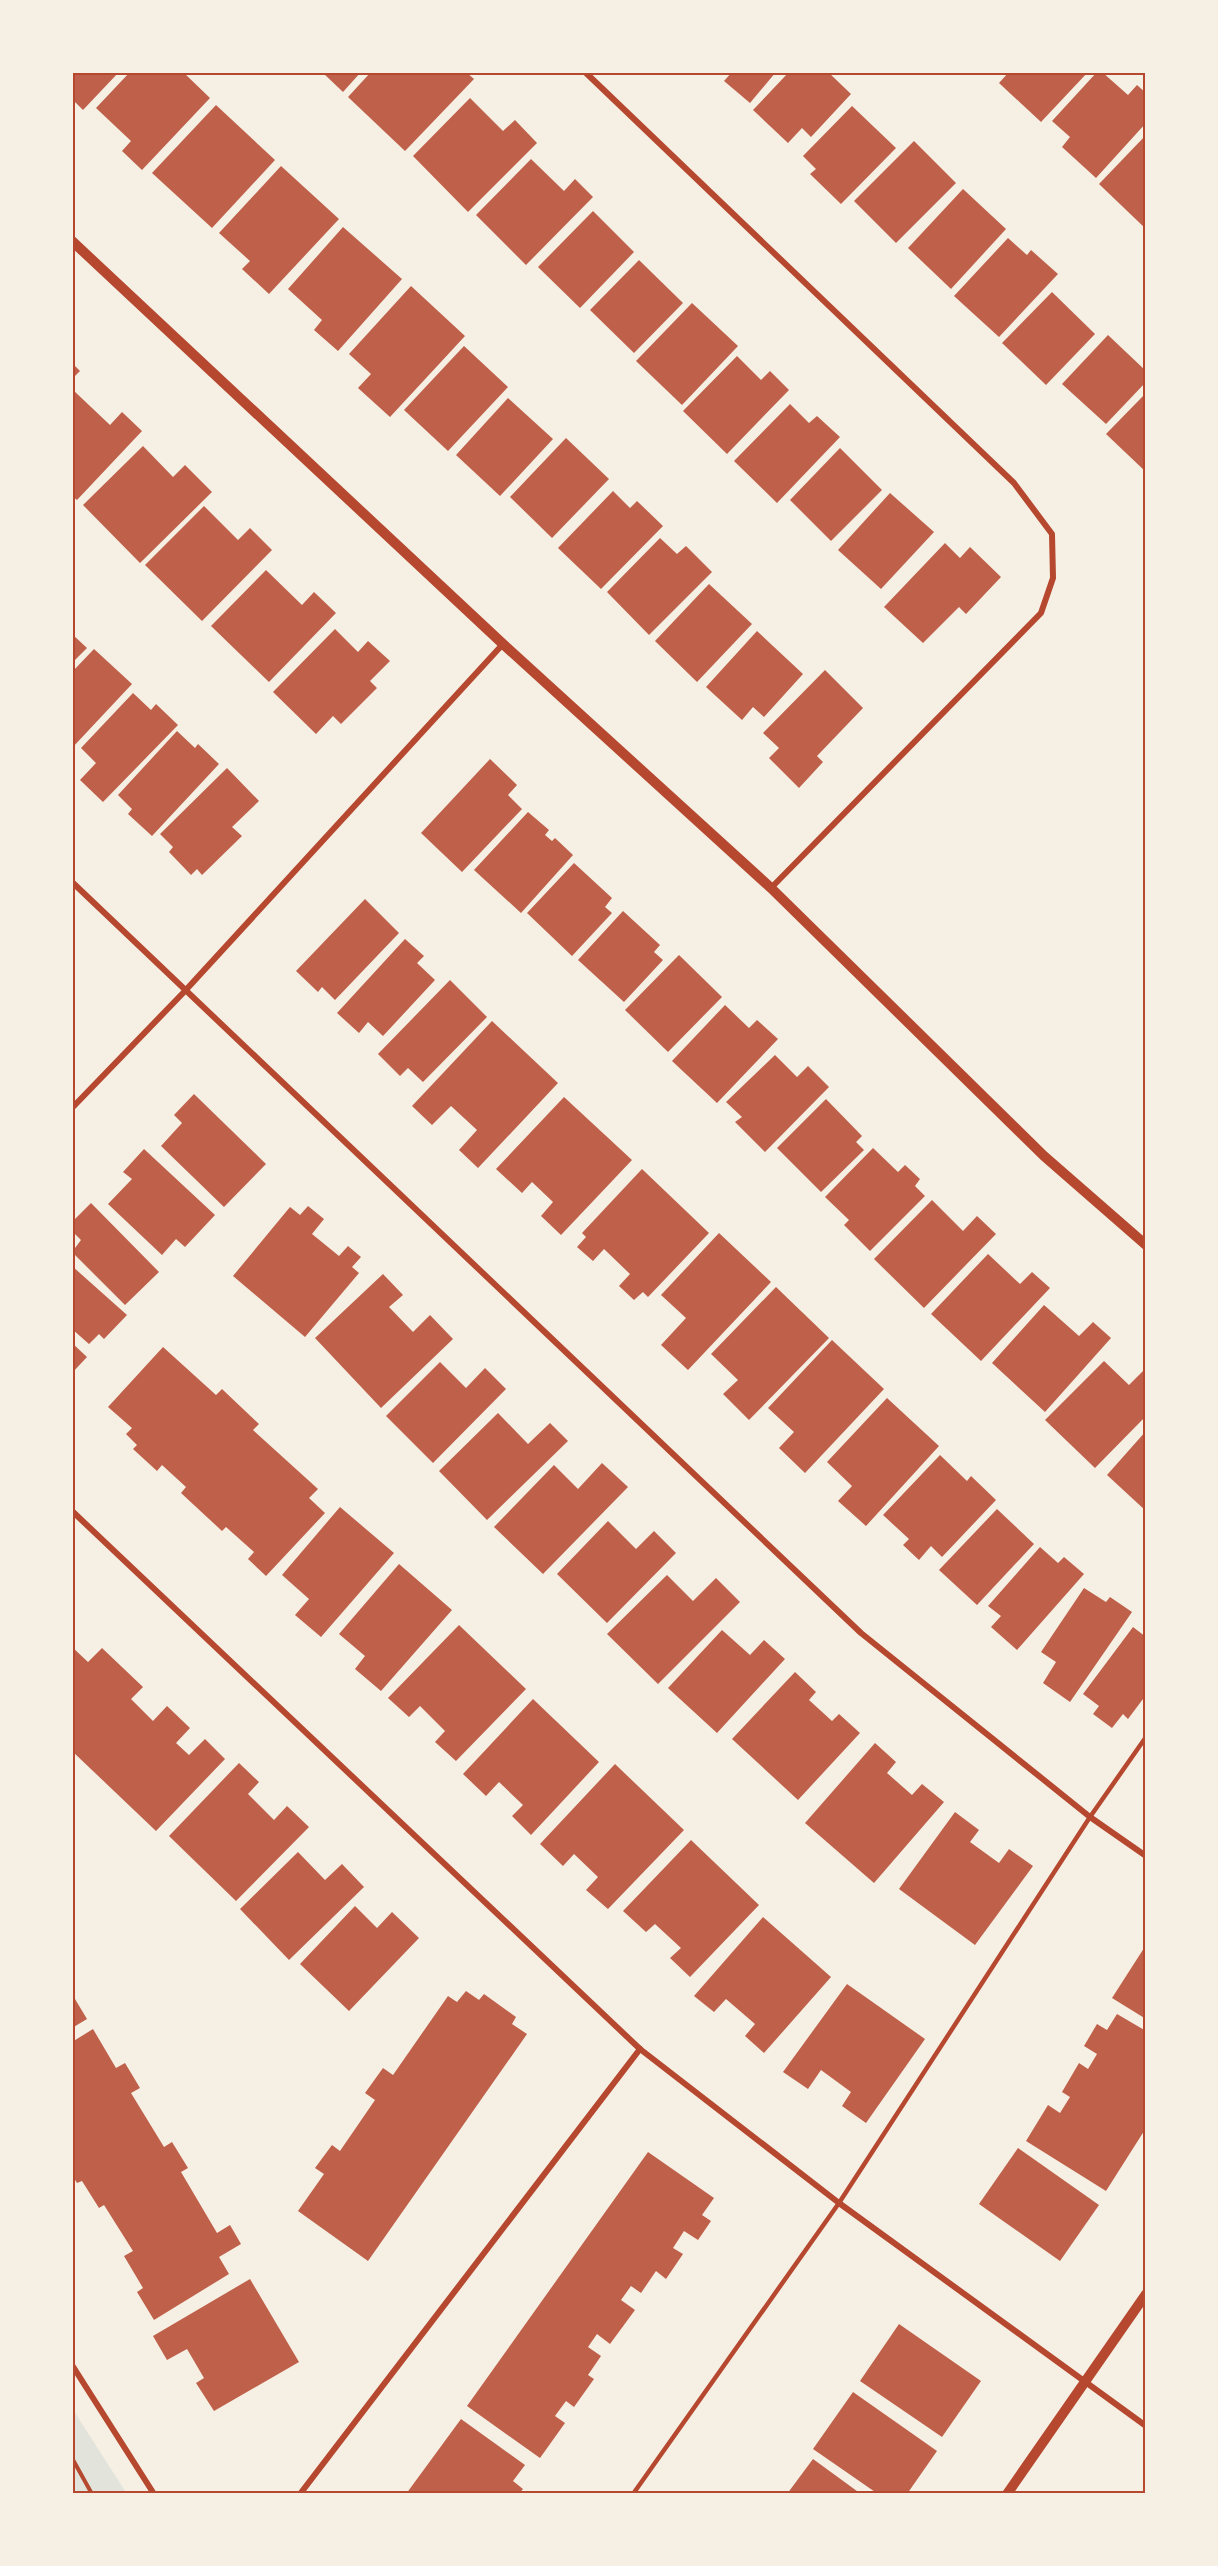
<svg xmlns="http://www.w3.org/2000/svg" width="1218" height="2566" viewBox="0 0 1218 2566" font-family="'Varela Round',sans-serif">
	<rect width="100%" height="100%" fill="#f6efe4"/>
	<polygon fill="#e2e4dc" points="72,2408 127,2494 72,2494"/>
	<g fill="#bf614a">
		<polygon points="72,72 119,72 83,110 72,99"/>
		<polygon points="130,72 183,72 210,98 142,170 122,151 131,141 96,108"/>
		<polygon points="322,72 361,72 343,92"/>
		<polygon points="371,72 466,72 474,79 405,151 348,97"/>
		<polygon points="732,72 776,72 750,103 724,81"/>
		<polygon points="789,72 828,72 851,94 811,137 802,128 788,143 753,110"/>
		<polygon points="1009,72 1088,72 1041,122 999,83"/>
		<polygon points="1097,72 1102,72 1128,95 1137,85 1146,93 1146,123 1096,178 1062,147 1070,137 1052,121"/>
		<polygon points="470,98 503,131 515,120 537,143 468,212 413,156"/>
		<polygon points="216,105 275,160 212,228 152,173"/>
		<polygon points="852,106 896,148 841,204 810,174 816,169 803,156"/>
		<polygon points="1146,135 1146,229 1099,184"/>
		<polygon points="914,141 956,183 896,243 854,201"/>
		<polygon points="531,159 564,191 575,179 593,197 526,265 476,215"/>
		<polygon points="281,166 339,219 269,294 242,269 250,261 219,233"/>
		<polygon points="963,189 1006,229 951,289 908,248"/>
		<polygon points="593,211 634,252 580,308 538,267"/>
		<polygon points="343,227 402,279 338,351 314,330 322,320 288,289"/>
		<polygon points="1008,238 1027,255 1031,250 1058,274 999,337 954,296"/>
		<polygon points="639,260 683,303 634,353 590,310"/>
		<polygon points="411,286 465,336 390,417 358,388 371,374 349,354"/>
		<polygon points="1052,292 1095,334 1046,385 1002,343"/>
		<polygon points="692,303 738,346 682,405 636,361"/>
		<polygon points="1108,335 1146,371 1146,382 1106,424 1062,384"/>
		<polygon points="464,346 508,387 448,451 404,410"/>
		<polygon points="737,356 761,380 770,371 789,390 727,454 683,411"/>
		<polygon points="72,363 80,371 72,379"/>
		<polygon points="72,389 110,425 122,412 142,431 77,500 72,496"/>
		<polygon points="1146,393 1146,472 1106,434"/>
		<polygon points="508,398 553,439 500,496 456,455"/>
		<polygon points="790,404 809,423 817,416 840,437 777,503 734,461"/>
		<polygon points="566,438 609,479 552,538 510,497"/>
		<polygon points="143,446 173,477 185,465 212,492 140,563 83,505"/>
		<polygon points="840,448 882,490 831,541 790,500"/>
		<polygon points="613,491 630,508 637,501 663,526 601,589 558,548"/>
		<polygon points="890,493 934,532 881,589 838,550"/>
		<polygon points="204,506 238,540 250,528 272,550 202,621 145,565"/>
		<polygon points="660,538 677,554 686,546 712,572 649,635 607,592"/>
		<polygon points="945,543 960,558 970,547 1001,577 966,614 959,607 923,643 884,607"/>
		<polygon points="266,570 302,605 314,592 336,613 269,682 211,626"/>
		<polygon points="709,584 752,624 697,682 655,641"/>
		<polygon points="335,629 358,652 368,641 390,661 370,681 377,688 341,724 333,716 316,734 273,692"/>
		<polygon points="757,631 803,674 764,717 753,707 742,720 706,687"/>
		<polygon points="72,634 87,648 72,663"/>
		<polygon points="94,649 132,684 72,748 72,672"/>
		<polygon points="825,670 863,708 817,756 823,762 799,788 769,758 779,748 763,733"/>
		<polygon points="133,693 151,710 156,704 178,725 103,802 80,780 96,763 81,748"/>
		<polygon points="177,731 195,748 198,744 219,764 152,836 128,814 132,809 118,795"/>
		<polygon points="490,759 517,785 508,795 522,809 462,872 421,833"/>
		<polygon points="227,768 259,801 232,827 242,836 202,875 197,869 191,875 169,852 173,847 160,834"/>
		<polygon points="528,812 549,830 545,835 552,841 555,838 573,855 521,913 474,870"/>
		<polygon points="574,863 612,898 605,907 612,913 572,956 527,913"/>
		<polygon points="365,899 399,933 335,1000 322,987 318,992 296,971"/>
		<polygon points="623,911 660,945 654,952 663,960 624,1002 578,960"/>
		<polygon points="405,939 424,956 417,963 435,980 383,1036 368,1022 359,1033 337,1013"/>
		<polygon points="679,955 722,997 668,1052 625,1010"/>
		<polygon points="450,980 487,1017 423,1082 408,1068 400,1076 378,1054"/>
		<polygon points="725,1005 749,1028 757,1020 778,1039 717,1103 672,1061"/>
		<polygon points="492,1021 558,1083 478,1168 459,1150 477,1130 451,1106 432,1125 412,1106"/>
		<polygon points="775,1055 797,1077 808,1066 829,1087 765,1152 735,1122 742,1117 726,1102"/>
		<polygon points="194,1094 266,1164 224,1207 161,1146 182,1123 174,1115"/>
		<polygon points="564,1097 632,1160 561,1235 541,1216 553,1202 532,1182 522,1193 496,1169"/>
		<polygon points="826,1099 862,1136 856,1142 864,1150 821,1192 777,1148"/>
		<polygon points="873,1148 898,1172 905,1165 920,1179 915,1186 925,1196 870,1251 844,1225 849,1220 825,1197"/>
		<polygon points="144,1149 215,1215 185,1247 176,1239 162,1255 108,1204 132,1179 123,1172"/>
		<polygon points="642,1169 709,1233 648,1297 643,1292 634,1300 619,1286 630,1274 604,1249 593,1261 577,1247 586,1237 582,1233"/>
		<polygon points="932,1200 963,1231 977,1216 996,1234 924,1308 874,1259"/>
		<polygon points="91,1203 159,1272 125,1305 72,1252 81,1240 72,1231 72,1222"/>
		<polygon points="308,1206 324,1219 312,1234 339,1256 348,1246 361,1257 352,1267 359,1273 305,1337 233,1276 290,1207 300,1215"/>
		<polygon points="719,1233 771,1282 688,1370 661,1345 686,1318 661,1295"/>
		<polygon points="988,1254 1020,1284 1032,1272 1050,1288 981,1361 931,1314"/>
		<polygon points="72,1266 127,1315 104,1339 99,1334 89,1344 72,1329"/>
		<polygon points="383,1274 403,1295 389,1307 413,1332 430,1315 453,1339 381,1408 315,1338"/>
		<polygon points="776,1287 829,1338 749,1420 723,1394 738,1380 711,1354"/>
		<polygon points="1044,1305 1079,1336 1093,1322 1111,1338 1045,1412 992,1363"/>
		<polygon points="832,1340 884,1389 805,1473 779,1448 794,1432 768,1408"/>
		<polygon points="72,1343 87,1357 72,1373"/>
		<polygon points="163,1347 216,1395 222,1389 259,1424 253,1430 318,1489 309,1498 325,1513 266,1576 248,1559 254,1552 226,1527 222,1531 181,1493 186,1487 162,1465 157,1471 133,1449 137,1445 126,1434 132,1428 108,1407"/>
		<polygon points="1104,1361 1129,1385 1146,1368 1146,1416 1095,1468 1045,1420"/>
		<polygon points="440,1362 466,1388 485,1368 506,1389 433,1463 386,1416"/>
		<polygon points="887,1398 939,1446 866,1526 838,1501 852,1486 827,1462"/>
		<polygon points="498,1413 528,1444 550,1423 568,1441 487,1520 439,1471"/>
		<polygon points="1146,1431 1146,1511 1107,1475"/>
		<polygon points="940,1455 967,1481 971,1476 996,1500 942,1557 931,1546 919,1560 903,1545 909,1539 883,1515"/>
		<polygon points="602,1463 628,1487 543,1574 494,1527 554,1465 578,1489"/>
		<polygon points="340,1507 394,1553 321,1637 295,1615 309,1599 282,1575"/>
		<polygon points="997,1509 1034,1544 977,1605 939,1570"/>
		<polygon points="608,1521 636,1549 654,1531 676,1553 607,1623 557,1574"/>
		<polygon points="1040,1547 1058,1563 1064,1557 1084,1574 1017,1650 991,1627 1001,1616 988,1606"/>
		<polygon points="399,1564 452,1610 381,1691 355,1669 365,1656 339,1634"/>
		<polygon points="667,1575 693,1601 716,1578 740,1602 658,1684 607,1634"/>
		<polygon points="1084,1588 1106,1602 1110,1597 1132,1612 1070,1702 1043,1683 1056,1662 1041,1652"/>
		<polygon points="459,1625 526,1689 456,1761 435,1742 445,1731 420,1706 409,1717 388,1698"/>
		<polygon points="1133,1627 1146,1637 1146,1695 1128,1719 1123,1714 1112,1728 1093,1714 1099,1706 1083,1694"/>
		<polygon points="722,1630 750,1655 764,1640 785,1659 717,1733 668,1688"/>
		<polygon points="72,1647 88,1662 102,1648 143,1687 131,1699 153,1721 167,1706 190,1728 176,1743 189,1755 205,1739 225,1759 156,1831 72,1751"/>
		<polygon points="795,1672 816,1692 809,1700 832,1721 839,1714 860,1733 798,1800 732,1739"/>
		<polygon points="533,1699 599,1762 531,1835 512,1816 523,1805 499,1782 486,1796 463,1774"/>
		<polygon points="875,1743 896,1762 887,1773 912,1795 922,1784 944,1802 874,1883 805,1823"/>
		<polygon points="239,1763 259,1782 248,1794 274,1820 287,1806 309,1827 236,1901 169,1836"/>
		<polygon points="615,1764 684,1830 608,1909 586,1890 598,1877 574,1854 563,1866 540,1844"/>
		<polygon points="955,1812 979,1830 970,1842 999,1863 1009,1849 1033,1866 975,1945 899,1889"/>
		<polygon points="691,1840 759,1905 690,1977 670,1958 681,1948 655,1924 646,1932 623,1911"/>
		<polygon points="298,1852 325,1880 342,1864 364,1887 289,1960 240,1909"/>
		<polygon points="355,1906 377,1928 392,1912 419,1938 349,2011 300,1964"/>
		<polygon points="763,1917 831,1977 764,2053 745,2036 755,2024 726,1999 714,2012 694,1996"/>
		<polygon points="1146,1945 1146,2019 1112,1998"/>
		<polygon points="847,1984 925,2039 866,2123 842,2106 851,2092 821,2070 808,2089 783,2072"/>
		<polygon points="466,1991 479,2000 484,1994 516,2017 512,2024 527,2034 368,2261 298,2211 324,2174 315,2168 332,2145 340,2151 375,2100 365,2093 383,2068 393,2075 448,1996 457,2002"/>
		<polygon points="72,1994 87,2019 72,2028"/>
		<polygon points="1117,2014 1146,2031 1146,2128 1106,2191 1026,2141 1048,2105 1060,2113 1070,2097 1062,2092 1079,2063 1088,2069 1097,2054 1084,2046 1097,2024 1107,2030"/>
		<polygon points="93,2029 116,2068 125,2063 140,2088 131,2093 164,2147 172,2142 188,2168 181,2172 217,2233 230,2225 241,2244 219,2257 229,2274 154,2320 137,2292 143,2288 124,2256 133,2251 104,2205 99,2208 82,2181 77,2183 72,2175 72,2042"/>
		<polygon points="1018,2148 1099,2205 1060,2261 979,2204"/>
		<polygon points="648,2152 714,2198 702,2215 711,2221 698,2240 684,2231 673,2248 683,2254 666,2279 656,2271 641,2293 631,2286 621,2300 635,2310 610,2344 597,2334 588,2347 601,2356 588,2375 594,2379 574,2407 566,2401 555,2416 565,2423 540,2458 467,2406"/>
		<polygon points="250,2279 299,2362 214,2411 196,2383 204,2378 187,2349 167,2360 153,2336"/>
		<polygon points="899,2324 981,2381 942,2437 860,2381"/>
		<polygon points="853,2392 937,2451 907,2494 878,2494 813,2449"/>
		<polygon points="461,2419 525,2465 513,2481 523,2489 519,2494 406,2494"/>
		<polygon points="813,2459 861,2494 787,2494"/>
	</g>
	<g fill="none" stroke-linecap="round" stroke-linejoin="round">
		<polyline stroke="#b5482f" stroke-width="4" points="72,2458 92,2494"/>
		<polyline stroke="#b5482f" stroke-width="4.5" points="633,2494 839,2203 1090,1817 1146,1737"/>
		<g stroke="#b5482f" stroke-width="6">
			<polyline points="585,72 1014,483 1052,534 1053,578 1041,613 771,888"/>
			<polyline points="72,882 861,1633 1090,1817 1146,1856"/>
			<polyline points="72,1108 184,992 503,644"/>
			<polyline points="72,1511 640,2049 839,2203 1146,2426"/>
			<polyline points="72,2365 154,2494"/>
			<polyline points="300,2494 640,2049"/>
		</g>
		<g stroke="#b5482f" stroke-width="10">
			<polyline points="72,241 503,644 771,888 1044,1156 1146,1245"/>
			<polyline points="1007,2494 1146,2294"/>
		</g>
	</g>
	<rect width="1218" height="2566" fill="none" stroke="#f6efe4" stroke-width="147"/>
	<rect x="74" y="74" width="1070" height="2418" fill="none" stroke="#b5482f" stroke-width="2"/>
</svg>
